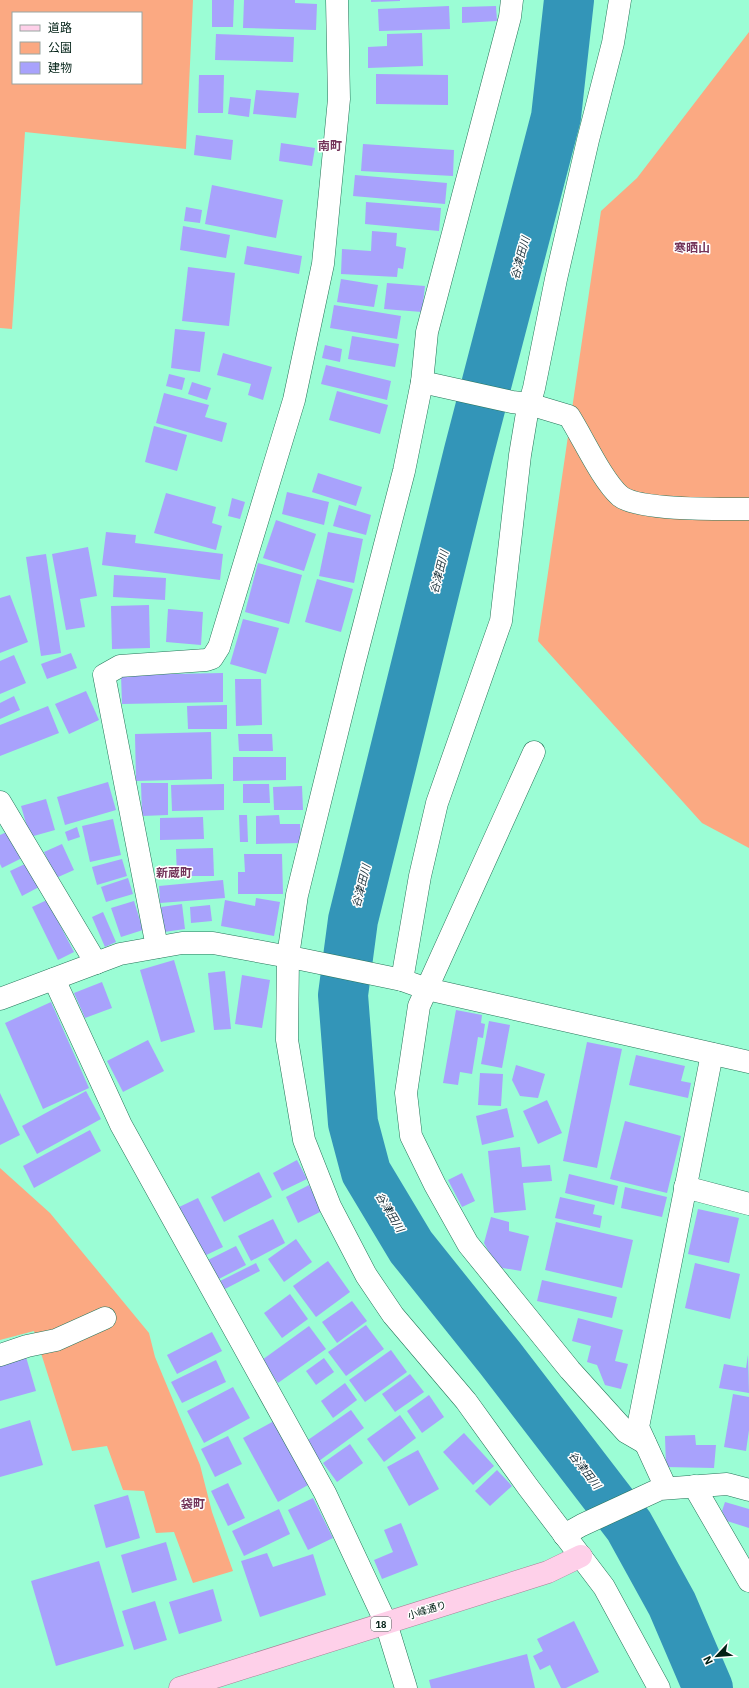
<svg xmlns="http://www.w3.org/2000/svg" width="749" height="1688" viewBox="0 0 749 1688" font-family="'IBM Plex Sans','Noto Sans JP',sans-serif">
	<rect width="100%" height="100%" fill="#9bfdd5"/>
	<g fill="#fba982" fill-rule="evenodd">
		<path d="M 0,0 L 193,0 L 186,149 L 25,132 L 12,329 L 0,328 ZM 13,13 L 141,13 L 141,83 L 13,83 Z"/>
		<polygon points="749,32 749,848 702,823 538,641 601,211 637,178"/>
		<polygon points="0,1168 50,1213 149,1333 155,1357 200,1465 212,1512 233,1571 193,1583 174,1532 156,1533 144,1491 123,1490 107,1446 72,1451 34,1331 0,1340"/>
	</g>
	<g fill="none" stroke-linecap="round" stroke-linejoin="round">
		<polyline stroke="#3395b8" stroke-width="50" points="569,0 556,117 469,451 353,920 343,995 353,1123 366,1172 411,1247 500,1358 629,1526 672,1604 708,1688"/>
	</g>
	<g fill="#a8a2fc">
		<polygon points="212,0 234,0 233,27 212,27"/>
		<polygon points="244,0 295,0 295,3 317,4 316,30 243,28"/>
		<polygon points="371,0 400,0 400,1 371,2"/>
		<polygon points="449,6 450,29 379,31 378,9"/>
		<polygon points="496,6 497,21 462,23 462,7"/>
		<polygon points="422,33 423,66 368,68 368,47 387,46 387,34"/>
		<polygon points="216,34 294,37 293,62 215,60"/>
		<polygon points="376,74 448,75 448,105 376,104"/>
		<polygon points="199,75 224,75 223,113 198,113"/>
		<polygon points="256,90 299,93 296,118 253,114"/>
		<polygon points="230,97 251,99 249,117 228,114"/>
		<polygon points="196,135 233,140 231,160 194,155"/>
		<polygon points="281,143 315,148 312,166 279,161"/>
		<polygon points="363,144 454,150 453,176 361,171"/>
		<polygon points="355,175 447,183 445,204 353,196"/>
		<polygon points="212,185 283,200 276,238 205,224"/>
		<polygon points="366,202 441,208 439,231 365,224"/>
		<polygon points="186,207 202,210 200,223 184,221"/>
		<polygon points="183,226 230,235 226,258 180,250"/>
		<polygon points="372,231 397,233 396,246 406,248 403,269 398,268 397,277 341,274 342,249 371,251"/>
		<polygon points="247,246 302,256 299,274 244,264"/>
		<polygon points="188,267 235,273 229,326 182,321"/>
		<polygon points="341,279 378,285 374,307 337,302"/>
		<polygon points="387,283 425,286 422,312 384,309"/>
		<polygon points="334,305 401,316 397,339 330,328"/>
		<polygon points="175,329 205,332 200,372 171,368"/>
		<polygon points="352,336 399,344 395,367 348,359"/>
		<polygon points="325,345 342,349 340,362 322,358"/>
		<polygon points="223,353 272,367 263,400 248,395 251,384 217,375"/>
		<polygon points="326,365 391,381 387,400 321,384"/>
		<polygon points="169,374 185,378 182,390 166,386"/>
		<polygon points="192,382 211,388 207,400 188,394"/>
		<polygon points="337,391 388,405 380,434 329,420"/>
		<polygon points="164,393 209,405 205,417 227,423 222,442 156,423"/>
		<polygon points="154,426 187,435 177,471 145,462"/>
		<polygon points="318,473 362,487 356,506 312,492"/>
		<polygon points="287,492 329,502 324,525 282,514"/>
		<polygon points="166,493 216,507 212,523 222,526 216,550 154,533"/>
		<polygon points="232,498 245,502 240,519 228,516"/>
		<polygon points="339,505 371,515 366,535 333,526"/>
		<polygon points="276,520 316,534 304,571 263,558"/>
		<polygon points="106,532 136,535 135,543 223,554 220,580 102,565"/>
		<polygon points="328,532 363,539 354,583 319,576"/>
		<polygon points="88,547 97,596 80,599 85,627 66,630 52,554"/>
		<polygon points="46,554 61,653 41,656 26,557"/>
		<polygon points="258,563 302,575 289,624 245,612"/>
		<polygon points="114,575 166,578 165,600 113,597"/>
		<polygon points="317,579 353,589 341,632 305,622"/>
		<polygon points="10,595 28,642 0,653 0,598"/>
		<polygon points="149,605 150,648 112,649 111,606"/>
		<polygon points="168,609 203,612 201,645 166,642"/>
		<polygon points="243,619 279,628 266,674 230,664"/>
		<polygon points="71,653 77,668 47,679 41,664"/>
		<polygon points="14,655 26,683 0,694 0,661"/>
		<polygon points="223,673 223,702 122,704 121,675"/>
		<polygon points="235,679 261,679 262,725 236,726"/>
		<polygon points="86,691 99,720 69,734 55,704"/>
		<polygon points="14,696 20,710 0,719 0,703"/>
		<polygon points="227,705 227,729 188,729 187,706"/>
		<polygon points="48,706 59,733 0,756 0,725"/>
		<polygon points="211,732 212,779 136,781 135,734"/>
		<polygon points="238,734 272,734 273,751 239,751"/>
		<polygon points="233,757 286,757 286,780 233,781"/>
		<polygon points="108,782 116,810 65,825 57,797"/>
		<polygon points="141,783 168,783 168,815 142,816"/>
		<polygon points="224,784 224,810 172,811 171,785"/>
		<polygon points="243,784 269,784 270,803 243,803"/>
		<polygon points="302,786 303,810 274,810 273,787"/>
		<polygon points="46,799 55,830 30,837 21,806"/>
		<polygon points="239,815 247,815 248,842 240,842"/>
		<polygon points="279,815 280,824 300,824 301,843 256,844 256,816"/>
		<polygon points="203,817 204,839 160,840 160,818"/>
		<polygon points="113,819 121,855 90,862 82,826"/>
		<polygon points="77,827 80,837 68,841 65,832"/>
		<polygon points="9,831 22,858 2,868 0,864 0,835"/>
		<polygon points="62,844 74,870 56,878 44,852"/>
		<polygon points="213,848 214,876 177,876 176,849"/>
		<polygon points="244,854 282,854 283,894 238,894 238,872 245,872"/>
		<polygon points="122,859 127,876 97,885 92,867"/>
		<polygon points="27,863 39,887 22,896 10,871"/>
		<polygon points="128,878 133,894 106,902 101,887"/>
		<polygon points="223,880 225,898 160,903 159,886"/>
		<polygon points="256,898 280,902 274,936 221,926 225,900 255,906"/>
		<polygon points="47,900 74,952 58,960 32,907"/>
		<polygon points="134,901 143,930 121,937 111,908"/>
		<polygon points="182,904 185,929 164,932 161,907"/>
		<polygon points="210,905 212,921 191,923 190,907"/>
		<polygon points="103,912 116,942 105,947 92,917"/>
		<polygon points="174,960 195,1032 161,1042 140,970"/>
		<polygon points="225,971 231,1029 214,1030 208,973"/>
		<polygon points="242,975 270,980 262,1028 235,1024"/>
		<polygon points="102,982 112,1008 85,1018 74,993"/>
		<polygon points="51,1002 89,1088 43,1109 5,1023"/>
		<polygon points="456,1010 482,1015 481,1023 485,1024 483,1038 478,1037 472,1074 460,1072 458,1085 443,1083"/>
		<polygon points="489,1021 510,1025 502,1068 481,1064"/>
		<polygon points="148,1040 164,1071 123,1092 107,1061"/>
		<polygon points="587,1042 622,1049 597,1168 563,1161"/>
		<polygon points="636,1055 685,1066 681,1081 691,1083 688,1098 629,1085"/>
		<polygon points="516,1065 545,1074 538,1098 520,1096 512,1080"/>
		<polygon points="480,1073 503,1074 501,1106 478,1105"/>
		<polygon points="86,1091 101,1119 37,1154 22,1126"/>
		<polygon points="0,1093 20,1135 0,1145"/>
		<polygon points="547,1100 562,1133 538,1144 523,1111"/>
		<polygon points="507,1108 514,1137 482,1145 476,1116"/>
		<polygon points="625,1121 681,1136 667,1193 610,1179"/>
		<polygon points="90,1130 101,1151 34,1188 23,1166"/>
		<polygon points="520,1147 522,1167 550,1165 552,1181 523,1183 526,1210 494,1213 488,1151"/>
		<polygon points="297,1160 307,1179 282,1191 273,1173"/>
		<polygon points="259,1172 272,1197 224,1222 211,1197"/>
		<polygon points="462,1173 475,1201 462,1207 448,1180"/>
		<polygon points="569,1174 618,1186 614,1205 565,1193"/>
		<polygon points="309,1185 322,1211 298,1223 286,1197"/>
		<polygon points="625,1187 667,1197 662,1217 621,1208"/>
		<polygon points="560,1197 595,1205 593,1214 602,1216 600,1228 555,1218"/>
		<polygon points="198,1198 223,1247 200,1258 175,1209"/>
		<polygon points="698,1209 739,1218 729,1263 688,1254"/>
		<polygon points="491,1217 509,1222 509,1231 529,1236 521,1271 497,1267 484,1243"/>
		<polygon points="273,1219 285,1243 251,1261 238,1236"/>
		<polygon points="556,1222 633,1240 622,1288 545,1270"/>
		<polygon points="296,1239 312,1262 284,1282 268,1259"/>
		<polygon points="236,1246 246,1265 213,1282 202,1263"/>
		<polygon points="328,1261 350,1292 316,1317 293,1286"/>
		<polygon points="256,1263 260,1271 225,1289 220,1281"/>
		<polygon points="695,1263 740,1274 730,1319 685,1308"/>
		<polygon points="542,1280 617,1297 612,1318 537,1301"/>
		<polygon points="290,1294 308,1319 282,1338 264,1313"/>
		<polygon points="352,1301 367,1321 337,1343 322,1322"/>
		<polygon points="578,1318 623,1330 615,1361 628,1364 621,1389 605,1385 597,1365 587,1362 591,1346 572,1341"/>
		<polygon points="366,1325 384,1349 346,1376 328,1352"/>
		<polygon points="309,1326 326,1349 278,1383 262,1360"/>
		<polygon points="212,1332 222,1351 177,1374 167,1355"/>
		<polygon points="391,1350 407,1372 365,1402 349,1380"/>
		<polygon points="748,1355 749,1393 719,1388 724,1364 746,1368"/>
		<polygon points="26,1357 36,1391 0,1401 0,1365"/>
		<polygon points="324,1358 334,1372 316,1385 306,1371"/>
		<polygon points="216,1360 226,1382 182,1403 171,1382"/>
		<polygon points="410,1374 424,1392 395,1412 382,1394"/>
		<polygon points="345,1383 357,1400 333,1418 321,1401"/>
		<polygon points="233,1387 250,1418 204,1443 187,1411"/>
		<polygon points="733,1394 749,1397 749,1430 746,1451 724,1447"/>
		<polygon points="429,1395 444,1417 422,1433 407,1411"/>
		<polygon points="351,1410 364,1428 319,1461 305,1442"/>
		<polygon points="400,1415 416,1438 384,1462 367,1439"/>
		<polygon points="30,1420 43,1465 0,1477 0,1429"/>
		<polygon points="274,1421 308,1485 278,1502 243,1438"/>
		<polygon points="464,1433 494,1466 473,1485 443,1452"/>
		<polygon points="695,1435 696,1445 716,1445 714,1468 666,1467 665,1436"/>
		<polygon points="228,1436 242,1464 215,1477 201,1449"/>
		<polygon points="350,1444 363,1463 337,1482 323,1463"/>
		<polygon points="418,1450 439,1489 409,1506 387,1467"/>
		<polygon points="497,1470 512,1486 490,1506 475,1491"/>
		<polygon points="228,1483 245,1518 228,1526 211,1491"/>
		<polygon points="128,1495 140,1538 106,1548 94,1505"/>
		<polygon points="313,1498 333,1538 308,1550 288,1510"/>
		<polygon points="725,1502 749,1509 749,1528 727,1521 722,1511"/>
		<polygon points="279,1509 290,1534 244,1556 232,1531"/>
		<polygon points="401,1523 418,1565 382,1579 374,1560 393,1552 384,1530"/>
		<polygon points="166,1542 177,1580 132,1593 121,1555"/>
		<polygon points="267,1553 273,1567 313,1554 326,1595 260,1617 241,1561"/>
		<polygon points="99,1561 124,1646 56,1666 31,1581"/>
		<polygon points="213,1589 222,1621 179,1634 169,1602"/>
		<polygon points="155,1601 167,1640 134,1650 122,1611"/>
		<polygon points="574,1621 599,1672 566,1688 561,1688 550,1665 540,1670 533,1656 543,1651 537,1639"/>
		<polygon points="527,1654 535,1688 431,1688 429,1680"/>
	</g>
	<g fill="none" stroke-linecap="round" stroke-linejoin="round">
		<g stroke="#277459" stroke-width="23">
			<g id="minor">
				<polyline points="512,0 510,17 427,332 422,382 404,471 354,664 297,895 288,956 287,1040 304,1140 330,1206 366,1275 393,1315 466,1401 528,1487 604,1587 659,1688"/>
				<path d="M 422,382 L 512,402 L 529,404 L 569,416 C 583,438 602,480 620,496 C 639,511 723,509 749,509"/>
				<polyline points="534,752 419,1006 406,1093 411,1136 435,1185 468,1244 570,1370 626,1432 645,1443"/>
				<polyline points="0,802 96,963"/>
				<polyline points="157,947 104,675 120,666 206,660 212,658 219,647 294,400 323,264 339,99 337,0"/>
				<polyline points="54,979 121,1125 325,1493 386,1623 406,1688"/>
				<polyline points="402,980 420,876 437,803 501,621 520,455 527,413 534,388 556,279 588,140 613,43 620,0"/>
				<polyline points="0,999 120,954 182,943 213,943 300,959 402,980 427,989 749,1062"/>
				<polyline points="685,1187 749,1204"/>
				<polyline points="0,1355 27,1346 56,1340 105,1318"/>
				<polyline points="694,1486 749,1581"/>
				<polyline points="666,1488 638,1427 712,1054"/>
				<polyline points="564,1535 582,1525 660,1489 727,1484 749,1490"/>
			</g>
		</g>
		<g stroke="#a67f95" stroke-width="23">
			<polyline id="major" points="180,1688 548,1572 581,1556"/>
		</g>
		<use href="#minor" stroke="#fff" stroke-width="22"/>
		<use href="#major" stroke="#fed0e9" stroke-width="22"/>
	</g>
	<g text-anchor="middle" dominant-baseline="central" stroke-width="3" stroke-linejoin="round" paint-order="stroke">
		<rect fill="#fff" stroke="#4e645c" stroke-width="1" x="371" y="1617" width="20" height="14" rx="3"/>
		<g font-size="9" font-weight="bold" fill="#022116">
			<text x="381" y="1624">18</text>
		</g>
		<g font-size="10" fill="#022116" stroke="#fff">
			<text transform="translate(427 1610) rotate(-17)">小峰通り</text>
		</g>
		<g font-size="11" font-style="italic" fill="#1b3039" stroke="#fff">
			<text transform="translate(520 258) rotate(-75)">谷津田川</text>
			<text transform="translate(439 572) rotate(-76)">谷津田川</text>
			<text transform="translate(361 886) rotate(-76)">谷津田川</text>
			<text transform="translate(390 1212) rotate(59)">谷津田川</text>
			<text transform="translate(585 1470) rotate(52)">谷津田川</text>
		</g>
		<g font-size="12" font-weight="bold" fill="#74355a" stroke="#fff">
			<text x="330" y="145">南町</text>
			<text x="692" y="247">寒晒山</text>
			<text x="174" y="872">新蔵町</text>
			<text x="193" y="1503">袋町</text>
		</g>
	</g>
	<rect x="12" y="12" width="130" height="72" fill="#ffffff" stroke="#9aa6a2"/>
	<rect x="20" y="25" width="20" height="6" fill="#fed0e9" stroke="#9aa6a2"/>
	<text x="48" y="32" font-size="12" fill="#022116">道路</text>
	<rect x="20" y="42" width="20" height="12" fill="#fba982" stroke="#9aa6a2"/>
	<text x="48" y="52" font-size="12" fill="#022116">公園</text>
	<rect x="20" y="62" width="20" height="12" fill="#a8a2fc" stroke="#9aa6a2"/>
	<text x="48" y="72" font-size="12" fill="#022116">建物</text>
	<g transform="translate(717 1656) rotate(244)" stroke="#ffffff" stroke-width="3" paint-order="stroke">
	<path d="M0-3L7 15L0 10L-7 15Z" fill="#022116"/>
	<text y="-6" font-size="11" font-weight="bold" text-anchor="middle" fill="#022116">N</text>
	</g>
</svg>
